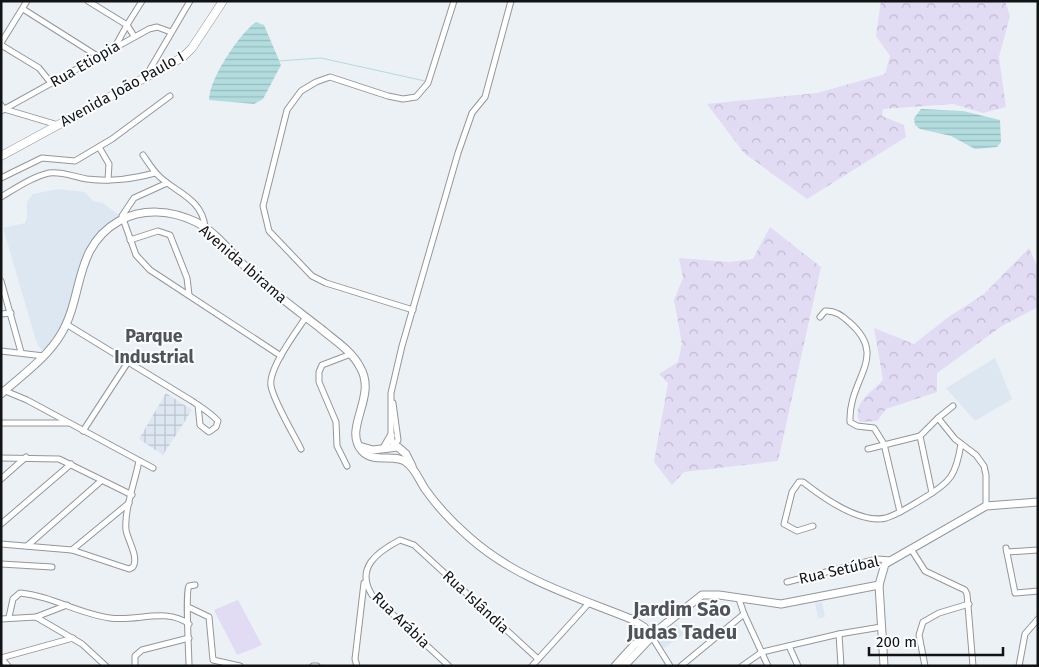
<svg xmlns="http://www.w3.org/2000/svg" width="1039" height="667" viewBox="0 0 1039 667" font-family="'Fira Sans',sans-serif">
	<defs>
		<pattern id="industrial-grid" width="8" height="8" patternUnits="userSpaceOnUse" patternTransform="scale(1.25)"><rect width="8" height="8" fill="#dce7f2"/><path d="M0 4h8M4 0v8" fill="none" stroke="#bcc5cf"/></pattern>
		<pattern id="forest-crowns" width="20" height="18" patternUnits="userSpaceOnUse" patternTransform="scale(1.25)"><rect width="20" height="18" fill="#e1dbf4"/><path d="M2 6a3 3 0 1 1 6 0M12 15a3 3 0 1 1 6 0" fill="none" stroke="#c0bbd0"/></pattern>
		<pattern id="water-rules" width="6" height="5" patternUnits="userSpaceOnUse" patternTransform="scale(1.25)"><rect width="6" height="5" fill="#b2dcde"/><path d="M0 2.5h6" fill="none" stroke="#98bcbe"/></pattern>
	</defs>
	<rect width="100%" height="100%" fill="#ecf1f6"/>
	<g fill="#dce7f2">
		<polygon points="58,189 85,192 93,201 103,203 119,215 101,229 85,250 65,320 54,340 43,350 39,347 35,337 3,228 25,223 27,218 27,202 33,194"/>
		<polygon points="995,358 1012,399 975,421 946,388"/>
		<polygon points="822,602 825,617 818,618 815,603"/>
		<polygon points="676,624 684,634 663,649 657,642"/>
	</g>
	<polygon fill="url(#industrial-grid)" points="166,393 192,410 163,455 139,439"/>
	<g fill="url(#forest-crowns)">
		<polygon points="881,1 1005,1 1010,16 999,57 1006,107 983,113 953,104 883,109 882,116 904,125 906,137 807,199 744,153 707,104 817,93 885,74 890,56 876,36"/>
		<polygon points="770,227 821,267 778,461 684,472 672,485 654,462 668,383 659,374 678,362 682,344 674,300 683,278 679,258 729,262 753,259"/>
		<path d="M 1029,248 L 1038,268 L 1038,307 L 1002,326 L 937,373 L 937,392 L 886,409 L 877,421 L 860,422 C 850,405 872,392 883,380 L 874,328 L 914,344 L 947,318 L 984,294 Z"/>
	</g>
	<polygon fill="#e1dbf4" points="238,600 262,645 237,655 214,610"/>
	<g fill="url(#water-rules)">
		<path d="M 256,22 L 264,25 L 281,65 L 263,99 L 254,104 L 209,100 C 209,79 239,34 256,22 Z"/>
		<polygon points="921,109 963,111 1000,120 1001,142 997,147 975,149 951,136 920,129 915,125 914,118"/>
	</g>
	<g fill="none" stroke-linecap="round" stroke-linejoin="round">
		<polyline stroke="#b2dcde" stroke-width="1" points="278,61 321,58 425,81"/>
		<g stroke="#92979c" stroke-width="7">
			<g id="street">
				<polyline points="88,1 127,25 116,45"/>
				<polyline points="23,9 99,57"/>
				<polyline points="134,36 127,25 142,1"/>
				<polyline points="1,43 27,1"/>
				<polyline points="1,45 39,68 51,83"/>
				<polyline points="146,76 190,1"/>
				<polyline points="1,105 4,109 58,125"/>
				<polyline points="1,111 149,29 157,27 171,32"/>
				<polyline points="99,147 109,164 108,180"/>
				<path d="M 143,155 C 148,162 153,171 160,177 C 177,193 202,199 205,227"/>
				<polyline points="1,178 42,158 75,161 112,139 170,96"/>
				<polyline points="167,183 134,198 122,216 136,255 150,270 281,356"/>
				<path d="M 1,197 C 16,188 32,177 49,173 C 62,171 74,177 87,179 C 112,182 132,179 155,173"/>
				<polyline points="130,240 158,231 170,235 187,278 189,295"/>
				<polyline points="1,281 21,352"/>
				<polyline points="413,310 326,283 312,276 269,231 263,206 287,110 301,91 316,82 330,77 388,96 403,99 416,97 428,83 454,1"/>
				<polyline points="1,314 11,313"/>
				<path d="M 820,317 L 825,311 C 835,310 842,315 849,322 C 890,357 848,378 850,422 L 857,426 L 874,428 L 884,444 L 900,512"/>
				<path d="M 66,324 L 192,401 C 201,407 211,413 218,421 L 216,427 L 209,432 L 200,425 L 198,405"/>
				<polyline points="1,351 44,356"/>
				<polyline points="3,390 27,400 153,468"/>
				<polyline points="393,403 398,440 394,447"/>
				<polyline points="938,418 953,406"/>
				<polyline points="1,423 68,423"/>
				<polyline points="83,431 128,362"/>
				<polyline points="920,436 932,493"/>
				<polyline points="394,447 391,436 391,393 402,346 458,153 472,113 485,97 511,1"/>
				<path d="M 301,449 C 293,433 274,402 271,386 C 268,369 296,332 306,317"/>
				<polyline points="868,449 920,436 938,418 955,439 976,455 984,466 986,475 986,506"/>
				<polyline points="1,458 59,459 132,495"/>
				<polyline points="347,466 337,446 336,422 319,382 319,372 322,365 351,354"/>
				<polyline points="1,479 26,457"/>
				<polyline points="1,524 71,464"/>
				<path d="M 813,526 L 797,531 L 784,524 L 792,492 L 799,482 L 803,482 C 822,497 860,524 886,518 C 899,514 912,505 924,498 C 951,482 956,475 961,444"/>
				<path d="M 1,544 L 72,550 L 129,569 L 133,567 C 139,557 128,541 126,530 C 124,510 135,482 139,461"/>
				<polyline points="27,546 101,481"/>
				<polyline points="1006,548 1015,593 1038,591"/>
				<polyline points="911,549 925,571 965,590 967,594 973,666"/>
				<polyline points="72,550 129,503"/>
				<polyline points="1007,552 1038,550"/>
				<polyline points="1,564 52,567"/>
				<polyline points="787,582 877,559 891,560"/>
				<polyline points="739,599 744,614 768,666"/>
				<polyline points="188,607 209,617 213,660 240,666"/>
				<path d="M 9,617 L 13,599 L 20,593 C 52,596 79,614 110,618 C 137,622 165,607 189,624"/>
				<polyline points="36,617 67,605"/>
				<polyline points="1,619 36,617 82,644 106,666"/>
				<polyline points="839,634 841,666"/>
				<polyline points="652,637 670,666"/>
				<polyline points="789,646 798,666"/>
				<polyline points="8,666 1,658 73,638"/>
				<polyline points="135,666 135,656 142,650 189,638"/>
				<path d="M 189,666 C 189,653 185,592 189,586 L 195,585"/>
				<polyline points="313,666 317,666"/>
				<polyline points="357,666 355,659 364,583"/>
				<path d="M 449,666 L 372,595 C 355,568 377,552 400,540 L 414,545 L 538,659"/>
				<polyline points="532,666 589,603"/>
				<polyline points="681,666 744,614"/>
				<polyline points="742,666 762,652 839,634 881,627"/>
				<polyline points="925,666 919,635 923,622 939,613 969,604"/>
				<polyline points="1019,666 1025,634 1038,619"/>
			</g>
		</g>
		<g stroke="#92979c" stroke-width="9">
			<g id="secondary">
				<path d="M 1,394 C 22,375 47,358 61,334 C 84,296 73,247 119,221 C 143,208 171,210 196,222 C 218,233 233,256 251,272 C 272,292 297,310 320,328 C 334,340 351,350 360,367 C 378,397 342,428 362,451 C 374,464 394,453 406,462 C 415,468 419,480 425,489 C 437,506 453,523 469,537 C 516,579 574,596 631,619 L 644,627 L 652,637"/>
				<polyline points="359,446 373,450 398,447 406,454 412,466"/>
				<polyline points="384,448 391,436"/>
				<polyline points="615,666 634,645 651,632"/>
				<polyline points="624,666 659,629 702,595 719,595 781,604 879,585"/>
				<polyline points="884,666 879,585 885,564 986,506 1038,502"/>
			</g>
		</g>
		<g stroke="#92979c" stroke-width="9">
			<polyline id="primary" points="1,156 183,57 192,48 223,1"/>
		</g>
		<use href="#street" stroke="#fff" stroke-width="5"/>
		<use href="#secondary" stroke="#fff" stroke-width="7"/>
		<use href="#primary" stroke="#fff" stroke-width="8"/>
	</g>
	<g text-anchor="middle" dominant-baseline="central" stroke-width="4" stroke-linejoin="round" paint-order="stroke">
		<g font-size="15" fill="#111315" stroke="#fcfdfe">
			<text transform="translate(85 64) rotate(-30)">Rua Etiopia</text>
			<text transform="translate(122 89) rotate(-29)">Avenida João Paulo I</text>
			<text transform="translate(243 264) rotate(41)">Avenida Ibirama</text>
			<text transform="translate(839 570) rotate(-13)">Rua Setúbal</text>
			<text transform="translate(476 602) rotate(43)">Rua Islândia</text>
			<text transform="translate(401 620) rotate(44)">Rua Arábia</text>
		</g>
		<g font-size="18" font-weight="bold" fill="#505459" stroke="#fcfdfe">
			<text x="154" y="336">Parque<tspan x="154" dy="21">Industrial</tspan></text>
		</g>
		<g font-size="20" font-weight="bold" fill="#505459" stroke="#fcfdfe">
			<text x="682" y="609">Jardim São<tspan x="682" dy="23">Judas Tadeu</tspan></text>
		</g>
	</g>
	<rect width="1039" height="667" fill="none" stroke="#111315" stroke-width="5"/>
	<path d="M869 647v8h134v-8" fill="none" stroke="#111315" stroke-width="2.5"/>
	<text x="876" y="647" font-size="15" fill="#111315" stroke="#fcfdfe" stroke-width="4" paint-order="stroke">200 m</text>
</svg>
